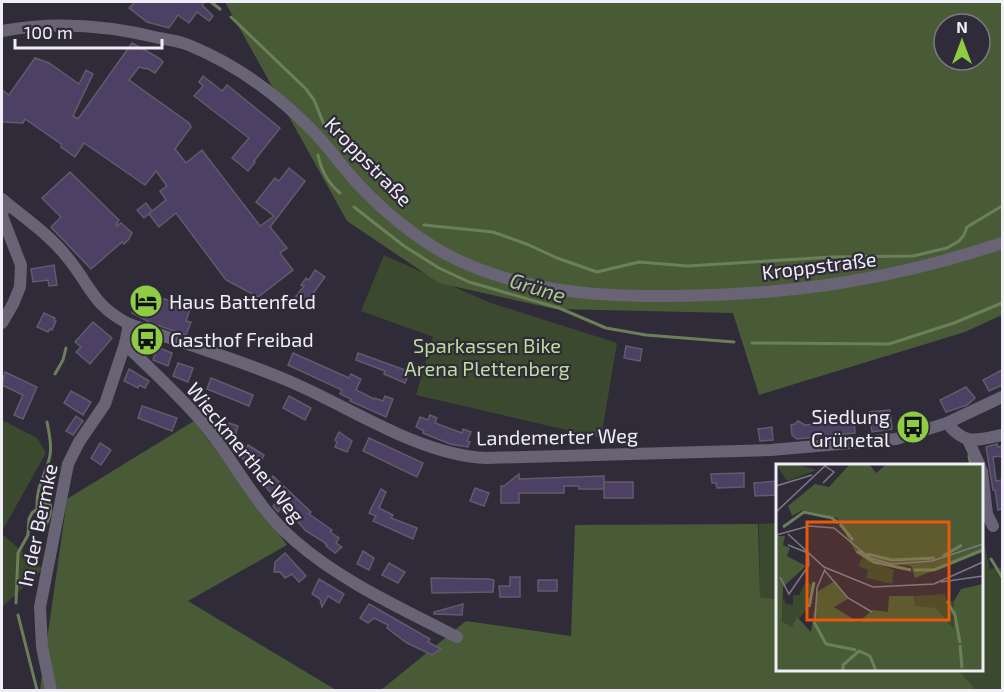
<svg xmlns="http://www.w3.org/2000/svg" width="1004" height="692" viewBox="0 0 1004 692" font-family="'Exo 2',sans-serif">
	<rect width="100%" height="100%" fill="#2f2b38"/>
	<g fill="#3b4a2e">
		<polygon points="384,255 488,302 617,343 601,438 416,395 433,337 361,311"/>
		<polygon points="2,420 37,438 46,453 2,531"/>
		<polygon points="777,523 777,599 760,597 759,524"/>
		<polygon points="2,534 43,569 2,607"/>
		<polygon points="982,535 990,569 1002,567 1002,690 976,690 958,670 982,670"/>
	</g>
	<g fill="#485b36" fill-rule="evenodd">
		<path d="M 225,2 L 1002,2 L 1002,315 L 965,332 L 759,395 L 733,313 L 555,309 L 439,283 L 347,221 ZM 944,24 L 980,24 L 980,60 L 944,60 Z"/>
		<polygon points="194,421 287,545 188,601 336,690 40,690 67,499"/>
		<polygon points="758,524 760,597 777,599 778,670 958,670 976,690 381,690 466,621 571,636 575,525"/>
	</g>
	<path fill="#6b8059" d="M 50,500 C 55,509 50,524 43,531 L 39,529 C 36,519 37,510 41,501 Z"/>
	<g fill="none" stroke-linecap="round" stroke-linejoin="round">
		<g stroke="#6b8059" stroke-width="3">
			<polyline points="211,2 220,9"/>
			<polyline points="231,17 306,89 314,100 325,127"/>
			<path d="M 318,155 C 321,170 328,183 340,193"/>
			<polyline points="354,207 404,246 439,268 469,282 559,308 606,328 646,335 734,342"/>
			<polyline points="424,225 493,232 529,245 557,258 597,272 639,262 688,266 832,257 913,256 947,248 959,241 964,235 967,227 1002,206"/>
			<polyline points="752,343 889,344 954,323 1002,303"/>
			<polyline points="55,374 63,360 66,348"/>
			<polyline points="969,456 971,466"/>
			<polyline points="991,559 1002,577"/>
			<path d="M 16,603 L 18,553 L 28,535 L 29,519 L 32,513 L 37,509 C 36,483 46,477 50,455 C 52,444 49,432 47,422"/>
			<polyline points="18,615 37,690"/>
		</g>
	</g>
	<g fill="#4c4065" stroke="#605c6a" stroke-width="1.5">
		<polygon points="135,2 205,2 202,5 213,16 209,21 197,12 189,23 178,15 169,28 147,22 129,8"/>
		<polygon points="132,43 159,58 163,62 155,73 147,68 146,69 139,67 129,80 189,123 191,127 175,149 186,163 202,150 260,226 274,216 256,202 275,178 279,181 289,168 305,181 270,227 287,248 280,253 293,270 258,297 226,280 176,213 159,227 149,214 151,212 144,218 137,210 146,203 152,211 166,200 160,191 167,186 156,171 145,185 84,143 75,157 61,147 61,144 25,119 23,123 2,122 2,90 9,95 35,58 49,63 79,84 86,70 93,74 73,116 78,119"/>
		<polygon points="203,76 222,91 227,85 280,128 254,161 255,162 248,171 232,158 249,138 194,96 203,86 199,82"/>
		<polygon points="70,172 119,220 116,225 117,226 121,223 132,233 129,239 124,244 122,242 91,269 51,227 61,217 42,198"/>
		<polygon points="54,265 57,285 49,286 48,280 33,282 31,269"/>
		<polygon points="315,270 325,277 304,306 294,299 304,286 301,285 306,278 309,280"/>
		<polygon points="144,291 190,309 186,321 191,322 186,335 151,323 132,313 135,305 139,307"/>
		<polygon points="44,313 55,318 54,320 56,321 52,330 50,329 48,332 37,327"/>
		<polygon points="93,322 112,338 90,364 76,352 81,347 75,342"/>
		<polygon points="626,346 642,349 640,361 624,358"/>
		<polygon points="157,347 172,353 168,366 153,360"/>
		<polygon points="293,353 349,378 351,374 361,379 356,390 374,399 375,398 383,401 385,396 393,399 386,417 350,401 351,399 340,394 342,390 288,365"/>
		<polygon points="358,353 405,370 403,374 408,376 405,383 384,374 385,371 356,360"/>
		<polygon points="178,363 193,368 188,382 173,376"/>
		<polygon points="129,369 149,381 145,388 139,385 138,388 124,381"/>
		<polygon points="1002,370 1002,385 989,391 983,380"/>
		<polygon points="5,372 37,387 23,419 14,415 23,395 2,385"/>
		<polygon points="211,378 253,395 249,406 207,389"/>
		<polygon points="966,387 975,398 967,405 946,412 940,400"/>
		<polygon points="71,391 91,402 83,415 64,403"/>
		<polygon points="289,396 311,408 305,420 283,408"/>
		<polygon points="142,406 177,418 172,431 138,418"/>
		<polygon points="890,410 892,429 872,432 869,412"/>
		<polygon points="430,415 437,418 435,423 462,433 463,429 471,432 467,441 470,442 468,447 450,444 423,433 424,431 416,427 420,417 428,420"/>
		<polygon points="76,416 83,421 73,435 66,431"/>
		<polygon points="798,421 805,425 854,421 855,433 797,439 792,435 791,425 795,424"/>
		<polygon points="229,423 238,426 234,440 224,437"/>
		<polygon points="772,427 773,440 760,441 758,429"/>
		<polygon points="339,432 352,441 347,452 335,447 337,442 335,440"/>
		<polygon points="369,438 423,463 417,477 363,451"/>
		<polygon points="100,443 111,450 101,465 91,458"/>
		<polygon points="997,444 998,447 1002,446 1002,456 993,457 996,481 1002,480 1002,509 998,510 995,490 993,490 986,447"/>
		<polygon points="248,445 264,455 256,469 242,458"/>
		<polygon points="744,473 744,487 717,488 716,483 712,483 711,474"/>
		<polygon points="519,474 519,479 604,476 604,489 579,489 579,486 564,486 564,493 519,493 519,503 501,503 501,486 504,486"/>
		<polygon points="273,476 311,512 309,514 332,530 330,532 339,538 336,543 342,547 335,553 326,546 327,545 324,542 306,531 283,506 278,512 273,506 278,501 264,485"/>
		<polygon points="777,481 777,495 755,496 754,483"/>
		<rect x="604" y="482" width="29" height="16"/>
		<polygon points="475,488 489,493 484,506 470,501"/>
		<polygon points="381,489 386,492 379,508 393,515 391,518 417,528 413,539 373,521 376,516 369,513"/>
		<polygon points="363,551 374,558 369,570 357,564"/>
		<polygon points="285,553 306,576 299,582 292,574 285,578 280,572 274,572 275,562"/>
		<polygon points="389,563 405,572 398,583 382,575"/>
		<polygon points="510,577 520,577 520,597 500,597 499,586 510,586"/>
		<polygon points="431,578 489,579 494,580 493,592 432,593"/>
		<polygon points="319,579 344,594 339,603 328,596 322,607 320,599 312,594"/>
		<rect x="538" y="580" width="19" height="11"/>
		<polygon points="369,604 430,639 428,642 441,649 432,655 407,643 387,628 388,625 374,618 368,623 360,618"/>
		<polygon points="463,604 462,615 434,614 434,612"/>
	</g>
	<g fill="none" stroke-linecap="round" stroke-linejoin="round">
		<g stroke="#686375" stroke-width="12">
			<path d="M 2,31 C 55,21 106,25 159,38 C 169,40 181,41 191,46 C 234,64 275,93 308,126 C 328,145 343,169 362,188 C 386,213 414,236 444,253 C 514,291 595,297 673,296 C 790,295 892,280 1002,243"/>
			<path d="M 2,199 C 24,218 49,234 67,257 C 91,286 92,305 129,324 C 180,342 234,358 284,379 C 348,405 417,455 486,458 L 771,450 L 896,439 L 947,423 L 1002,397"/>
			<polyline points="2,323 13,304 20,287 21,265 2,216 5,202"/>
			<path d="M 125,344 C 152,371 183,398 207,428 C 236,464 258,509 294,540 C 342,582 401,608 457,637"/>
			<path d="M 947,423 C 965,446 977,440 1002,435"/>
			<polyline points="968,440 980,466"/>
			<polyline points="982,471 987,514 993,526"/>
			<polyline points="51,690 42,647 40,607 68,464 79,442 105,404 125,344 129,324"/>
		</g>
	</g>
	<defs>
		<g id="hotel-disc" transform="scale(1.725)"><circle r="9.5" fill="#8ecd43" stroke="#2f2b38"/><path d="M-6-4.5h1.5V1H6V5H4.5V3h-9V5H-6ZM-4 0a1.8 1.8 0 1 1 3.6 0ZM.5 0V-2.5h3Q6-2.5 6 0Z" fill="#111"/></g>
		<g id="bus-disc" transform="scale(1.725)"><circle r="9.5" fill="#8ecd43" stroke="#2f2b38"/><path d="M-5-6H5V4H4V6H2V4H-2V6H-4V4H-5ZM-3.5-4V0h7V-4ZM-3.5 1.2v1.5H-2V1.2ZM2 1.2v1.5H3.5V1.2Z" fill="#111"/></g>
	</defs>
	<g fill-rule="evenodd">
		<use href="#hotel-disc" x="146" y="301"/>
		<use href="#bus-disc" x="147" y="339"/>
		<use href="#bus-disc" x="913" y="427"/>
	</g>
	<g text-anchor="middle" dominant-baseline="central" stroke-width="4.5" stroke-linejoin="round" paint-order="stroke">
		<g font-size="20" fill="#efedf6" stroke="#2f2b38">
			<text transform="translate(369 161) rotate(46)">Kroppstraße</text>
			<text transform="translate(819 265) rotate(-7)">Kroppstraße</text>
			<text transform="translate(557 436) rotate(-1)">Landemerter Weg</text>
			<text transform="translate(246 452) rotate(51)">Wieckmerther Weg</text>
			<text transform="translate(37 525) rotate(-78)">In der Bermke</text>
		</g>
		<g font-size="20" fill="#efedf6" stroke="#2f2b38" text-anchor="start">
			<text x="169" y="301">Haus Battenfeld</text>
			<text x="170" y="339">Gasthof Freibad</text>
			<text x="890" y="416" text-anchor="end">Siedlung<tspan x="890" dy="23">Grünetal</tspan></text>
		</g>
		<g font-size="20" fill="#bcde9d" stroke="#2f2b38">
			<text x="487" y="345">Sparkassen Bike<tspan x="487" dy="23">Arena Plettenberg</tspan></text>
		</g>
		<g font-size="21" font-style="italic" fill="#accd8e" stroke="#2f2b38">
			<text transform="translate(538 287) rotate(17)">Grüne</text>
		</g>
	</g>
	<g transform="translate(776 464)">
		<rect width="207" height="207" fill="#2f2b38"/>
		<path d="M 0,0 L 19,0 L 41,6 L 11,17 ZM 86,94 L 118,106 L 116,120 L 90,114 L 92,106 L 82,102 ZM 30,117 L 38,122 L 31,133 L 37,138 L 16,163 L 6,159 L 7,133 L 10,140 L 17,141 L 17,131 L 23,131 ZM 169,130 L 171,138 L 178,137 L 179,167 L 139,142 L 138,132 Z" fill="#3b4a2e"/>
		<path d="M 74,0 L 93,0 L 100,9 L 111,0 L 207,0 L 207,87 L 139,114 L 135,102 L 93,98 L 80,89 L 61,54 L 27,46 L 16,52 L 12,42 L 39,20 L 53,23 ZM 0,72 L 9,72 L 7,81 L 14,84 L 11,92 L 30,102 L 7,123 L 6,158 L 16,163 L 21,153 L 35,168 L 41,128 L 59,117 L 72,135 L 58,143 L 82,158 L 97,146 L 112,148 L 113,132 L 138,132 L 139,142 L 160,144 L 178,166 L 178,137 L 185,125 L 207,120 L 207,207 L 0,207 Z" fill="#485b36"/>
		<path fill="none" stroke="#6b8059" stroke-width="3" d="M 64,60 L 77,76M 7,63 L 28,48 L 56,54 L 62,59M 81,87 L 98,98 L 135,106M 91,90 L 116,96 L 159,94M 167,92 L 186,81M 138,106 L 158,106 L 207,86M 171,137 L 179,151 L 184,179M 33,143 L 38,118M 38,158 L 50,180 L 80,186M 184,181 L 186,204M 67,207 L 67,201 L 83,187 L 94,192 L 100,207"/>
		<path fill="none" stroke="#7c7984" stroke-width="1.5" d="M 47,19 L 58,8 L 49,2M 0,22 L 36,11M 0,48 L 51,0M 12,70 L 48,103 L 97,123 L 158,120 L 207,98M 0,71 L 33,62 L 58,64 L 94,94 L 116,100 L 156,97 L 207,80M 12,81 L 32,89M 49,107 L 72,134 L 96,148M 4,113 L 13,130 L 33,101 L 32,87M 165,118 L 207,112M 39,157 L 41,124 L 49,105"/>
		<path fill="#e8590c" fill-opacity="0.15" stroke="#e8590c" stroke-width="3" d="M 31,58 L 173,58 L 173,156 L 31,156 Z"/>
		<rect width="207" height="207" fill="none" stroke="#efedf6" stroke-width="3"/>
	</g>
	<rect width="1004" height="692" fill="none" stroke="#efedf6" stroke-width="6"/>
	<g transform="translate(962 42)"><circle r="28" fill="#2f2b38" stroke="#7c7984" stroke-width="1.5"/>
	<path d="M0-4.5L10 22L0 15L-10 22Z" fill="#8ecd43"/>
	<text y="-9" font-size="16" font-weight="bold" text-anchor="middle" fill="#efedf6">N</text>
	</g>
	<path d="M15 39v9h147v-9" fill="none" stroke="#efedf6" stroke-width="3"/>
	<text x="24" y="39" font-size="18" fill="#efedf6" stroke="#2f2b38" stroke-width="4.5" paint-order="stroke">100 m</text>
</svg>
